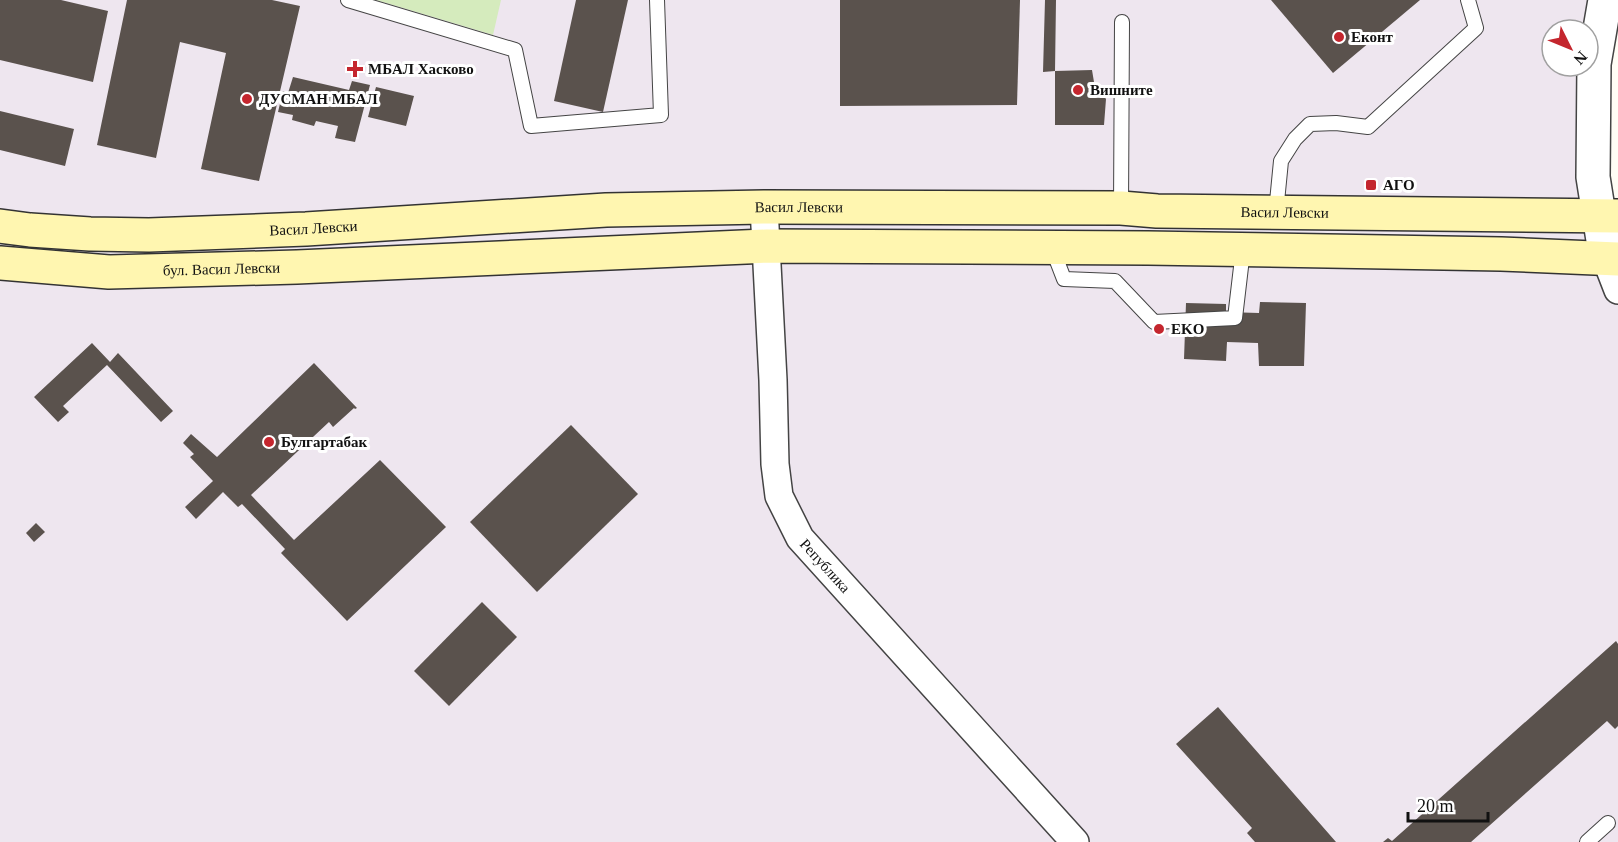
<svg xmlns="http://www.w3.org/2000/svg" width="1618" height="842" viewBox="0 0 1618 842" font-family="Georgia,serif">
	<rect width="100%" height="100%" fill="#fffdf5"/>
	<path fill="#eee6ef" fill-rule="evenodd" d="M 0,0 L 1601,0 L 1594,64 L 1618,292 L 1618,842 L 0,842 ZM 1552,30 L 1588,30 L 1588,66 L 1552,66 Z"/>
	<polygon fill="#d5ebbd" points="376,0 501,0 493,35"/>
	<g fill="#5a524d">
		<polygon points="0,0 61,0 108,11 93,82 0,60"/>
		<polygon points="127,0 272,0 300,6 259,181 201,169 226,53 180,42 156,158 97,145"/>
		<polygon points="576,0 628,0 603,112 554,101"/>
		<polygon points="840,0 1020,0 1017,105 840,106"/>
		<polygon points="1045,0 1056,0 1055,71 1092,70 1094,82 1106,99 1104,125 1055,125 1055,71 1043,72"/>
		<polygon points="1271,0 1420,0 1333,73"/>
		<polygon points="293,77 349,90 352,81 370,85 355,142 335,138 338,126 316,121 314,126 292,120 293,115 278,112 283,91 288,93"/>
		<polygon points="376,87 414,96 406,126 368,117"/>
		<polygon points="0,111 74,129 65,166 0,150"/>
		<polygon points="1260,302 1306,303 1304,366 1259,366 1258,343 1227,342 1226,361 1184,359 1186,303 1226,304 1226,312 1259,313"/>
		<polygon points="92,343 110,362 118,353 173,411 161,422 107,365 63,406 69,412 58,422 34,397"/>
		<polygon points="314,363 357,408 355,409 354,408 333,427 329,422 251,495 294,540 380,460 446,527 347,621 281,553 285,549 242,504 238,507 223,492 196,519 185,507 213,481 190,457 194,454 183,443 191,434 217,457"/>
		<polygon points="571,425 638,494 537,592 470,522"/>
		<polygon points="36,523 45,532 34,542 26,533"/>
		<polygon points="482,602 517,637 449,706 414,671"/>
		<polygon points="1616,641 1618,644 1618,726 1615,729 1607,721 1471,842 1383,842 1388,838 1392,841"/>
		<polygon points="1218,707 1336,842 1255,842 1247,833 1252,828 1176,744"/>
	</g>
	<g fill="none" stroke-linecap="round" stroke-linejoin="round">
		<g stroke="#444" stroke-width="16">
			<g id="service">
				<polyline points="348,0 515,50 531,126 661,115 657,0"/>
				<polyline points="1121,208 1122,22"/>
				<polyline points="1276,212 1281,161 1295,139 1310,124 1336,123 1368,127 1476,28 1468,0"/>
				<polyline points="1052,248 1064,279 1115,281 1154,322 1235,318 1243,250"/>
				<polyline points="1587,842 1608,823"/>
			</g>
		</g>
		<g stroke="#444" stroke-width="30">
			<g id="minor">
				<path id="s1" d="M 764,207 L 773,380 L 775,464 L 779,496 L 800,538 L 1075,842"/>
				<polyline points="1606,259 1618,290"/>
			</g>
		</g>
		<g stroke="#444" stroke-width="36">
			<polyline id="tertiary" points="1605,0 1594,64 1593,177 1606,259"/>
		</g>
		<g stroke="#333" stroke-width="36">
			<g id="secondary">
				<path id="s2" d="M 0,226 L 30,230 L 90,234 L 149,235 L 306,229 L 606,210 L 764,207 L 1121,208 L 1157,211 L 1618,216"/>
				<path id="s3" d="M 0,263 L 109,272 L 297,267 L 767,246 L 1148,248 L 1501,254 L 1618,259"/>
			</g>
		</g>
		<use href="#service" stroke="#fff" stroke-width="14"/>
		<use href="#minor" stroke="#fff" stroke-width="27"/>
		<use href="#tertiary" stroke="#fff" stroke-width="33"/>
		<use href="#secondary" stroke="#fff6b0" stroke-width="33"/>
	</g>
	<g fill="#c4262e" stroke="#fff" stroke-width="2">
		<circle cx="1339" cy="37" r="6"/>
		<path d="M352 60h6v6h6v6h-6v6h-6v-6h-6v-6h6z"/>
		<circle cx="1078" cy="90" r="6"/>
		<circle cx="247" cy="99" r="6"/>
		<rect x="1365" y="179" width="12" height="12" rx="3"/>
		<circle cx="1159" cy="329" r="6"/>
		<circle cx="269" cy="442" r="6"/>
	</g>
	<g text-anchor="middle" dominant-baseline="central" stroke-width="6" stroke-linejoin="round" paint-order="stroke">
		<g font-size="15" font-weight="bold" fill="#111" stroke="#fff" text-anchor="start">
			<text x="1351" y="37">Еконт</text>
			<text x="368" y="69">МБАЛ Хасково</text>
			<text x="1090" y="90">Вишните</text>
			<text x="259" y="99">ДУСМАН МБАЛ</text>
			<text x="1383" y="185">АГО</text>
			<text x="1171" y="329">EKO</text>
			<text x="281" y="442">Булгартабак</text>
		</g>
		<g font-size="15" fill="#111" stroke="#fff">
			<text stroke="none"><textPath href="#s2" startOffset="800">Васил Левски</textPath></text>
			<text stroke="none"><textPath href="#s2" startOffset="1286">Васил Левски</textPath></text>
			<text stroke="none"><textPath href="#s2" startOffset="314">Васил Левски</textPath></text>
			<text stroke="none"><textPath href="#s3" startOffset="222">бул. Васил Левски</textPath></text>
			<text stroke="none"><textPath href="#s1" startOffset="374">Република</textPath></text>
		</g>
	</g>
	<g transform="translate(1570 48) rotate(133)"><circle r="28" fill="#ffffff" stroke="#a0a0a0" stroke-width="1.5"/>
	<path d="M0-4.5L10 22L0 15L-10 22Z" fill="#c4262e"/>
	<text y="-9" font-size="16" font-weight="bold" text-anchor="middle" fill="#111111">N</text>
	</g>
	<path d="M1408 812v9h80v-9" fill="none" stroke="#111111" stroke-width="3"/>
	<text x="1417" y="812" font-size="18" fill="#111111" stroke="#ffffff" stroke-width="4.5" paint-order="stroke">20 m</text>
</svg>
